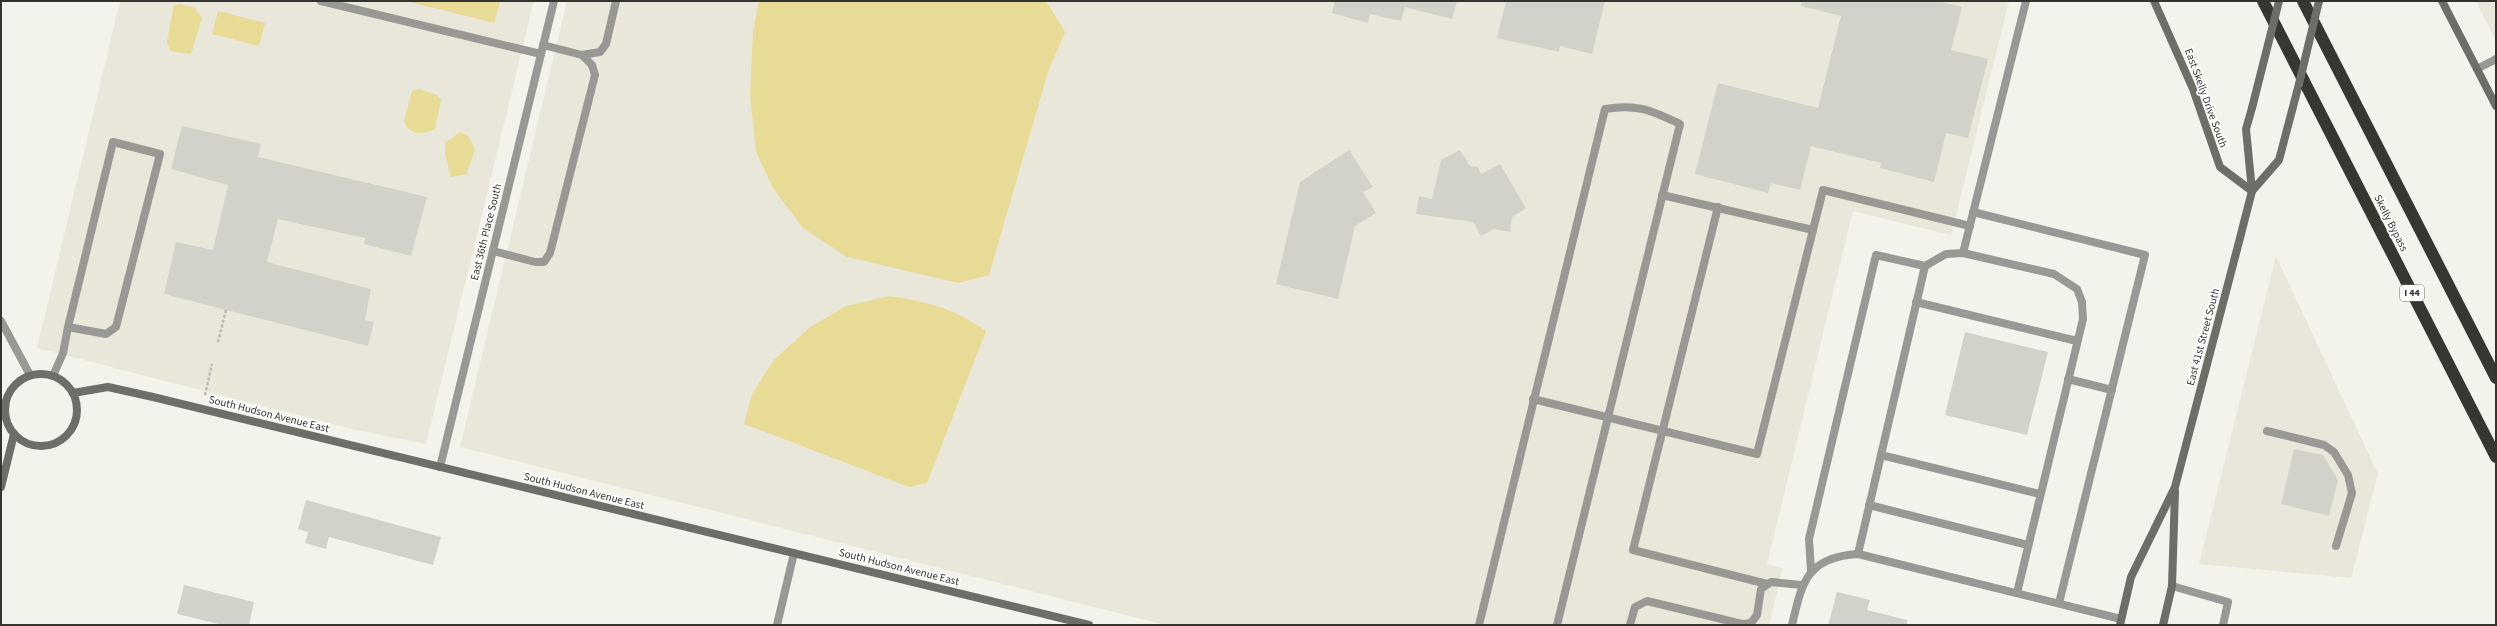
<svg xmlns="http://www.w3.org/2000/svg" width="2497" height="626" viewBox="0 0 2497 626" font-family="'Source Sans 3',sans-serif">
	<rect width="100%" height="100%" fill="#f4f3eb"/>
	<g fill="#e9e7d9">
		<polygon points="120,1 534,1 426,444 352,429 37,348"/>
		<polygon points="567,1 2009,1 1951,235 1853,211 1767,564 1783,568 1769,625 1166,625 460,447"/>
		<polygon points="2476,1 2496,1 2496,41"/>
		<polygon points="2276,256 2378,474 2351,578 2199,564"/>
	</g>
	<g fill="#e8db96">
		<polygon points="406,1 500,1 494,23"/>
		<polygon points="759,1 1046,1 1065,32 1048,72 989,275 958,283 847,257 802,227 773,188 756,152 750,96 753,32"/>
		<polygon points="180,4 195,8 202,18 191,54 170,51 167,42 174,5"/>
		<polygon points="218,11 265,23 259,46 212,34"/>
		<path d="M 419,89 L 437,95 L 441,100 L 435,129 C 423,135 409,136 404,121 L 412,91 Z"/>
		<polygon points="460,132 469,137 475,149 467,174 451,177 445,155 445,143"/>
		<path d="M 890,296 C 928,302 955,309 986,331 L 927,483 L 909,487 L 744,424 L 752,394 L 774,360 L 809,328 L 846,306 Z"/>
	</g>
	<g fill="#d3d2ca">
		<polygon points="1335,1 1457,1 1452,19 1405,7 1401,21 1370,14 1368,23 1332,13"/>
		<polygon points="1506,1 1605,1 1592,54 1560,46 1559,52 1497,38"/>
		<polygon points="1802,1 1938,1 1962,7 1951,50 1988,59 1968,138 1946,133 1934,182 1880,168 1881,163 1811,146 1800,190 1771,183 1768,193 1695,174 1718,83 1818,108 1841,16 1801,6"/>
		<polygon points="182,126 261,144 258,157 427,197 411,256 364,244 365,238 278,219 267,262 371,289 365,320 374,322 368,346 164,294 176,242 213,250 228,185 171,169"/>
		<polygon points="1349,150 1373,187 1363,192 1376,213 1355,226 1338,299 1276,284 1300,182"/>
		<polygon points="1460,150 1470,166 1478,167 1481,174 1500,164 1526,208 1512,217 1510,232 1494,229 1481,236 1473,222 1416,214 1419,196 1432,199 1441,160"/>
		<polygon points="1965,332 2048,352 2027,435 1945,415"/>
		<polygon points="2294,449 2323,455 2338,480 2329,516 2281,504"/>
		<polygon points="306,500 441,537 433,565 329,537 326,549 305,543 308,532 298,529"/>
		<polygon points="184,585 254,602 249,625 223,625 177,614"/>
		<polygon points="1837,592 1870,600 1867,610 1907,620 1907,625 1828,625"/>
	</g>
	<g fill="none" stroke-linecap="round" stroke-linejoin="round">
		<g stroke="#b9b8b2" stroke-width="2.5" stroke-dasharray="3 2" stroke-linecap="butt">
			<polyline points="218,342 226,310"/>
			<polyline points="205,395 212,364"/>
		</g>
		<g stroke="#999895" stroke-width="8">
			<polyline points="321,1 541,54"/>
			<polyline points="543,45 582,55 600,52 606,44 616,1"/>
			<polyline points="2477,69 2496,59"/>
			<polyline points="1662,195 1813,230"/>
			<polyline points="1718,207 1633,550 1767,584"/>
			<polyline points="1973,212 2145,255 2059,603"/>
			<polyline points="493,251 535,262 544,262 550,253 595,75 592,65 582,55"/>
			<polyline points="1963,253 2026,1"/>
			<polyline points="1916,302 2077,341"/>
			<polyline points="53,376 63,353 68,327 113,142 160,154 116,327 106,334 68,327"/>
			<polyline points="2068,379 2112,390"/>
			<polyline points="1533,399 1757,454 1823,190 1970,226"/>
			<polyline points="2267,431 2324,445 2334,452 2348,475 2352,493 2336,546"/>
			<polyline points="1881,455 2040,494"/>
			<polyline points="1869,505 2028,545"/>
			<polyline points="1858,554 1925,266"/>
			<polyline points="1811,571 1809,539 1876,255 1925,266 1946,254 1963,253 2054,274 2077,289 2082,302 2083,319 2017,593"/>
			<polyline points="2172,586 2228,602 2223,625"/>
			<path d="M 1479,625 L 1605,109 C 1638,104 1650,110 1680,124 L 1557,625"/>
			<polyline points="1630,625 1635,607 1647,601 1742,624 1751,623 1757,615 1761,589 1771,582 1802,585"/>
			<path d="M 1792,625 C 1802,582 1807,557 1858,554 L 2121,619"/>
		</g>
		<g stroke="#999895" stroke-width="8">
			<polyline points="1,321 30,375"/>
			<polyline points="1,403 5,404"/>
			<polyline points="440,467 554,1"/>
			<polyline points="777,625 794,553"/>
		</g>
		<g stroke="#6e6d68" stroke-width="8">
			<polyline points="2154,1 2193,89 2220,167 2252,191"/>
			<polyline points="2442,1 2496,106"/>
			<polyline points="2252,191 2279,160 2299,84"/>
			<circle cx="41" cy="410" r="36"/>
			<polyline points="73,393 108,387 153,397 1089,625"/>
			<polyline points="1,487 14,434"/>
			<polyline points="2120,625 2131,577 2175,487 2240,238 2252,191 2246,129 2252,108"/>
			<polyline points="2163,625 2172,586 2175,491"/>
		</g>
		<g stroke="#373630" stroke-width="12">
			<polyline points="2263,1 2496,457"/>
			<polyline points="2303,1 2496,378"/>
		</g>
		<g stroke="#6e6d68" stroke-width="8">
			<polyline points="2299,84 2319,1"/>
			<polyline points="2252,108 2279,1"/>
		</g>
	</g>
	<g text-anchor="middle" dominant-baseline="central" stroke-width="3.5" stroke-linejoin="round" paint-order="stroke">
		<rect fill="#fff" stroke="#70706e" stroke-width="1" x="2400" y="285" width="24" height="16" rx="3"/>
		<g font-size="10" font-weight="bold" fill="#333330">
			<text x="2412" y="293">I 44</text>
		</g>
		<g font-size="11" fill="#333330" stroke="#fff">
			<text transform="translate(2206 98) rotate(70)">East Skelly Drive South</text>
			<text transform="translate(2391 223) rotate(63)">Skelly Bypass</text>
			<text transform="translate(486 232) rotate(-76)">East 36th Place South</text>
			<text transform="translate(2203 337) rotate(-75)">East 41st Street South</text>
			<text transform="translate(269 414) rotate(14)">South Hudson Avenue East</text>
			<text transform="translate(584 491) rotate(14)">South Hudson Avenue East</text>
			<text transform="translate(899 567) rotate(14)">South Hudson Avenue East</text>
		</g>
	</g>
	<rect width="2497" height="626" fill="none" stroke="#333330" stroke-width="4"/>
</svg>
